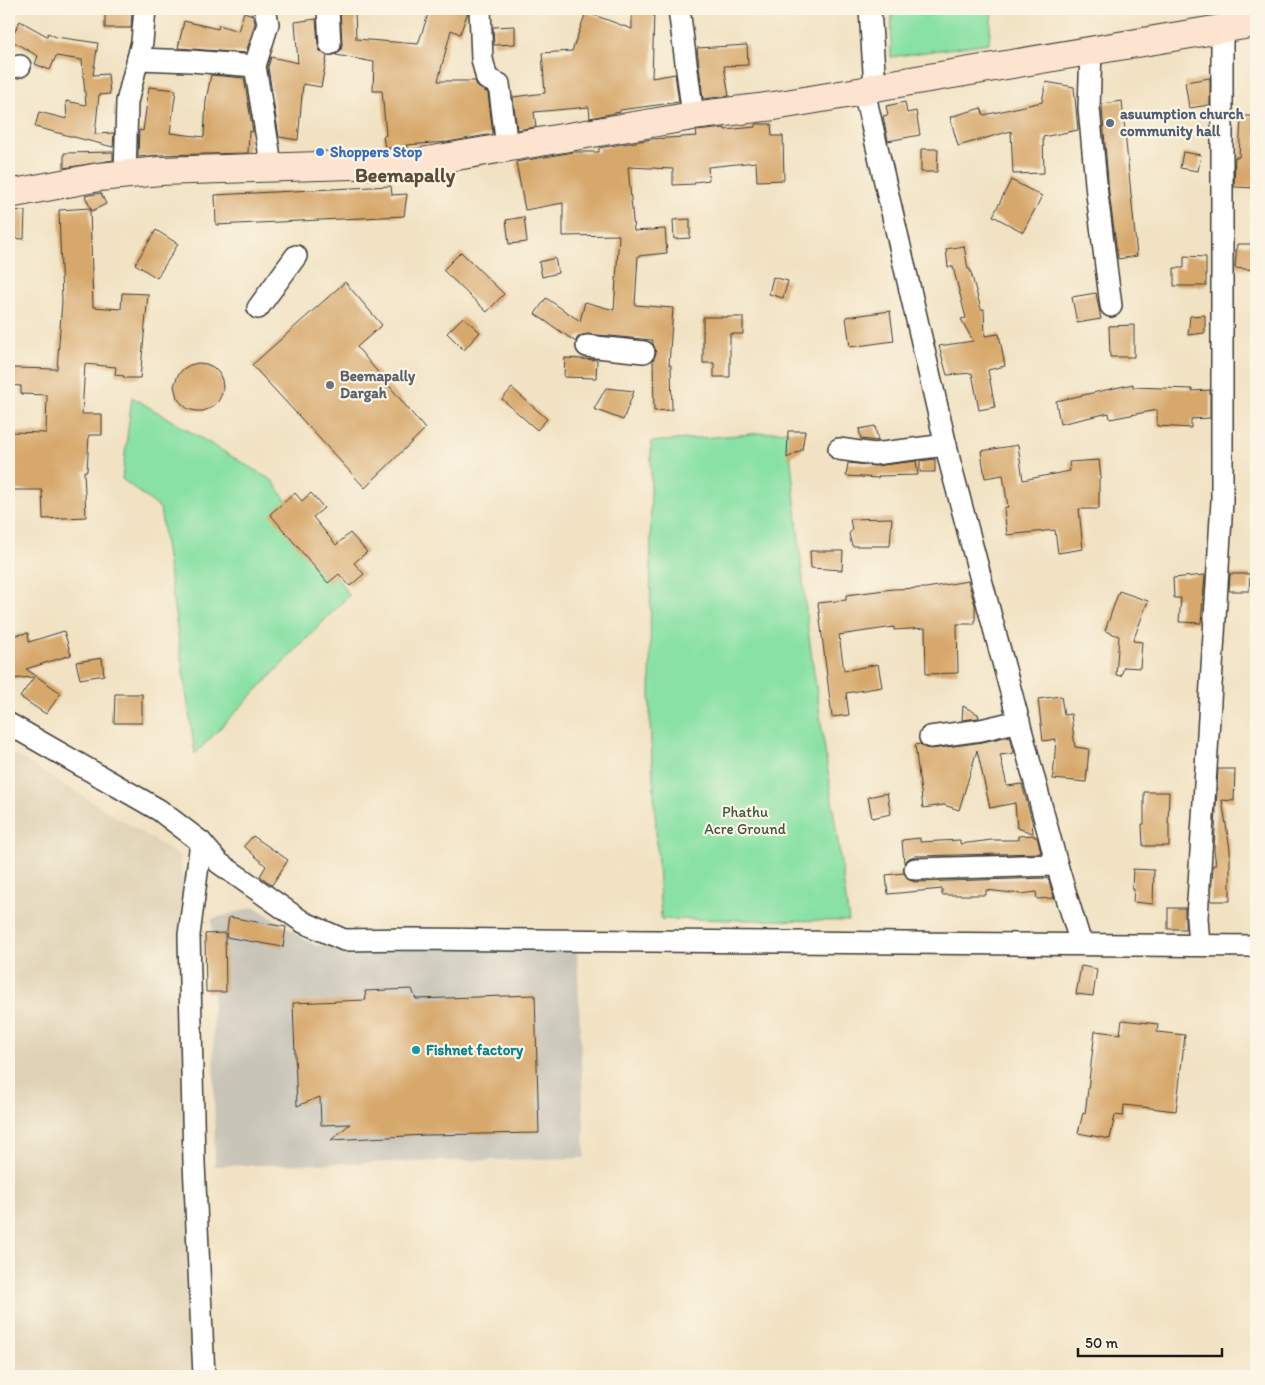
<svg xmlns="http://www.w3.org/2000/svg" width="1265" height="1385" viewBox="0 0 1265 1385" font-family="Itim,sans-serif">
	<rect width="100%" height="100%" fill="#fcf5e5"/>
	<filter id="ink" filterUnits="userSpaceOnUse"><feTurbulence type="fractalNoise" baseFrequency=".02" numOctaves="2"/><feDisplacementMap in="SourceGraphic" scale="10" xChannelSelector="R" yChannelSelector="G"/><feConvolveMatrix kernelMatrix="1 2 1 2 8 2 1 2 1" color-interpolation-filters="sRGB"/></filter>
	<filter id="wash" filterUnits="userSpaceOnUse"><feTurbulence type="fractalNoise" baseFrequency=".0096" numOctaves="4" result="noise"/><feDisplacementMap in="SourceGraphic" scale="20" xChannelSelector="R" yChannelSelector="G"/><feGaussianBlur stdDeviation="1.12" result="paint"/><feColorMatrix in="noise" values="0 0 0 0 0 0 0 0 0 0 0 0 0 0 0 0 0 1.4 0 .05"/><feComposite in="paint" operator="in"/></filter>
	<g filter="url(#wash)">
		<rect width="100%" height="100%" fill="#f1e2c3"/>
		<polygon fill="#dfd2b4" points="9,751 180,856 190,958 197,1376 9,1376"/>
		<polygon fill="#c8c4b8" points="255,907 315,946 577,949 585,1158 215,1166 212,919"/>
		<g fill="#89e1a5" stroke="#527e60">
			<polygon points="892,9 992,9 989,43 891,57"/>
			<polygon points="132,397 273,481 349,595 195,754 160,508 122,479"/>
			<polygon points="788,431 808,630 849,921 661,919 650,723 651,442"/>
		</g>
		<g id="blocks">
			<g fill="#d7a86c">
				<polygon points="132,9 131,28 105,28 105,10"/>
				<polygon points="340,9 355,9 356,39 418,44 430,9 468,9 468,12 460,34 451,30 438,81 475,81 478,87 488,93 493,134 448,142 406,145 407,148 385,148 383,136 386,135 382,91 373,91 374,62 336,55 341,50 342,44"/>
				<polygon points="244,12 253,15 255,23 246,53 178,48 184,21 218,29 219,25 238,31"/>
				<polygon points="586,12 632,29 632,13 654,13 652,78 675,74 679,102 620,110 620,112 590,118 589,107 534,112 536,127 517,130 513,97 545,93 542,53 572,51"/>
				<polygon points="316,19 318,45 320,51 327,56 321,87 303,84 298,140 279,137 268,67 271,57 298,63 295,22"/>
				<polygon points="20,21 47,36 48,33 56,37 98,43 93,75 108,74 110,94 99,95 95,134 114,133 113,147 35,127 39,112 67,119 66,101 86,105 82,60 56,56 50,70 35,64 38,56 10,40"/>
				<polygon points="515,26 515,44 494,45 493,27"/>
				<polygon points="747,45 748,65 724,66 729,96 703,99 697,48"/>
				<polygon points="211,75 244,78 253,132 249,131 248,153 159,155 138,157 139,130 143,131 149,87 176,90 170,133 204,137 206,100"/>
				<polygon points="1210,78 1210,105 1189,108 1185,82"/>
				<polygon points="1046,82 1074,87 1078,130 1043,137 1044,173 1013,174 1011,131 958,146 950,117 981,108 984,115 1042,102"/>
				<polygon points="1122,101 1137,256 1118,259 1109,193 1102,108 1102,104"/>
				<polygon points="905,102 907,113 916,111 920,135 888,141 883,116 888,115 886,106"/>
				<polygon points="1241,116 1256,116 1256,188 1234,187 1235,157 1239,157"/>
				<polygon points="755,124 771,124 772,136 783,136 784,180 757,181 756,162 708,167 709,180 695,182 695,184 673,185 673,169 628,167 634,231 665,229 667,253 638,256 635,305 673,308 669,365 671,365 672,410 654,411 653,360 656,353 652,340 588,334 582,335 577,338 576,342 535,314 546,298 580,321 585,302 614,310 619,235 563,236 563,203 525,210 516,162 574,152 599,152 599,148 653,139 697,136 696,131 725,128 725,130 755,127"/>
				<polygon points="921,149 938,149 937,172 921,172"/>
				<polygon points="113,152 113,160 64,168 64,153"/>
				<polygon points="1183,152 1201,155 1198,171 1180,168"/>
				<polygon points="1011,180 1042,196 1023,232 993,216"/>
				<polygon points="391,186 392,195 407,194 404,216 216,225 215,195"/>
				<polygon points="101,193 106,204 92,211 85,196"/>
				<polygon points="90,208 93,307 121,309 122,293 148,294 140,378 124,378 124,376 115,375 116,367 85,364 82,414 102,414 102,435 89,435 87,471 84,471 86,517 43,519 42,490 9,490 9,432 46,433 47,395 21,394 21,386 9,385 9,368 57,369 62,301 59,210"/>
				<polygon points="9,210 25,211 24,239 9,238"/>
				<polygon points="524,217 527,242 509,244 506,220"/>
				<polygon points="690,219 690,238 674,239 673,220"/>
				<polygon points="156,230 178,244 157,278 135,264"/>
				<polygon points="1237,244 1256,244 1256,270 1235,268"/>
				<polygon points="964,246 968,269 970,269 981,309 984,309 985,336 999,334 1005,366 988,370 995,407 979,410 972,373 947,375 939,346 973,341 961,319 966,318 953,267 948,267 946,249"/>
				<polygon points="461,252 504,294 487,312 443,270"/>
				<polygon points="1184,256 1206,257 1206,286 1174,286 1174,268 1184,268"/>
				<polygon points="555,258 558,273 542,277 539,262"/>
				<polygon points="773,277 788,281 783,298 769,294"/>
				<polygon points="345,282 382,325 357,347 425,429 365,488 252,365"/>
				<polygon points="1096,293 1101,319 1077,323 1072,297"/>
				<polygon points="890,311 894,341 850,347 846,317"/>
				<polygon points="1205,315 1205,333 1188,335 1190,316"/>
				<polygon points="463,317 480,332 464,350 447,333"/>
				<polygon points="703,317 743,317 743,334 730,334 730,377 714,377 714,363 703,363"/>
				<polygon points="1134,325 1134,357 1110,357 1109,326"/>
				<polygon points="565,358 597,360 596,378 564,377"/>
				<polygon points="198,363 206,364 213,367 219,373 222,380 223,388 221,396 217,403 211,408 203,411 196,411 188,409 182,404 177,398 174,386 178,375 183,369 190,365"/>
				<polygon points="1133,384 1133,387 1192,389 1192,391 1210,390 1210,418 1191,419 1191,428 1157,426 1157,410 1110,419 1109,413 1060,424 1056,401"/>
				<polygon points="512,388 547,419 537,430 502,399"/>
				<polygon points="606,388 634,391 623,420 594,409"/>
				<polygon points="875,426 878,441 861,439 859,429"/>
				<polygon points="788,431 805,431 802,450 787,458"/>
				<polygon points="1018,445 1023,480 1070,471 1069,462 1099,460 1101,478 1099,479 1099,509 1079,509 1083,549 1058,553 1055,530 1007,535 1004,508 1008,507 1003,475 985,478 981,451"/>
				<polygon points="935,459 935,472 920,472 920,461"/>
				<polygon points="916,461 918,475 879,476 878,478 846,476 848,463 875,466"/>
				<polygon points="295,493 302,501 311,493 324,508 313,517 336,545 350,533 367,552 354,563 364,574 350,586 339,574 328,583 270,514"/>
				<polygon points="892,518 890,546 852,546 849,534 852,530 850,519"/>
				<polygon points="810,551 843,551 842,570 811,568"/>
				<polygon points="1230,574 1250,574 1249,591 1229,591"/>
				<polygon points="1205,575 1201,623 1179,622 1181,598 1174,598 1173,578"/>
				<polygon points="968,581 975,605 975,624 957,624 958,673 926,674 925,628 894,630 894,627 839,635 844,671 878,664 882,687 846,693 849,715 832,717 818,603 846,600 846,595 893,589 926,588"/>
				<polygon points="1119,591 1148,601 1133,641 1142,642 1140,668 1124,667 1121,676 1116,675 1119,636 1105,631"/>
				<polygon points="64,631 71,655 26,669 61,693 46,714 20,697 34,677 9,679 9,636 28,633 29,642"/>
				<polygon points="102,658 104,675 80,679 76,662"/>
				<polygon points="115,694 142,694 142,723 114,723"/>
				<polygon points="1061,696 1064,715 1071,714 1075,747 1089,749 1086,782 1053,779 1056,739 1043,741 1038,699"/>
				<polygon points="963,706 978,714 979,718 962,720"/>
				<polygon points="1010,736 1014,753 1000,755 1007,786 1022,784 1032,821 1033,833 1017,828 1015,803 990,808 977,750 959,810 944,805 923,808 915,745 920,744 925,748 932,749 983,742"/>
				<polygon points="1218,769 1235,769 1234,801 1222,800 1230,849 1230,901 1211,901 1213,865 1216,865 1214,850"/>
				<polygon points="1144,792 1169,792 1168,824 1169,824 1169,846 1143,846 1142,824 1144,824"/>
				<polygon points="887,793 891,814 872,818 868,797"/>
				<polygon points="1034,835 1034,837 1037,837 1041,853 915,856 909,858 904,863 902,840 920,838 920,842 960,840 960,844 992,840 1018,840 1018,836"/>
				<polygon points="253,836 288,860 272,885 260,876 266,866 244,846"/>
				<polygon points="1133,869 1154,870 1153,904 1133,902 1134,889 1132,889"/>
				<polygon points="904,873 909,880 915,882 1048,878 1054,898 1037,899 1036,892 1021,894 986,890 986,895 942,895 942,889 888,894 886,875"/>
				<rect x="1168" y="908" width="17" height="21"/>
				<polygon points="229,917 286,927 283,947 226,937"/>
				<polygon points="225,933 226,992 206,992 205,934"/>
				<polygon points="1081,966 1097,969 1093,996 1076,994"/>
				<polygon points="412,989 416,999 535,995 539,1133 426,1135 331,1140 350,1124 321,1125 320,1097 297,1106 293,1003 366,1000 365,991"/>
				<polygon points="1122,1020 1158,1024 1157,1032 1185,1035 1176,1111 1124,1105 1123,1116 1115,1115 1110,1139 1078,1133 1083,1113 1085,1114 1095,1031 1120,1034"/>
			</g>
		</g>
	</g>
	<g filter="url(#ink)">
		<use href="#blocks" fill-opacity="0" stroke="#3c3a35" stroke-width="1"/>
		<g fill="none" stroke-linecap="round" stroke-linejoin="round">
			<g stroke="#3c3a35" stroke-width="24">
				<g id="minor">
					<polyline points="265,9 268,24 255,66 269,151 269,168"/>
					<polyline points="328,9 330,44"/>
					<polyline points="480,9 482,59 487,79 499,84 507,147"/>
					<polyline points="679,9 693,116"/>
					<polyline points="870,9 875,87"/>
					<polyline points="1228,27 1229,9"/>
					<polyline points="1091,51 1089,108 1097,194 1111,306"/>
					<polyline points="138,59 191,61 255,66"/>
					<polyline points="9,68 20,66"/>
					<polyline points="864,91 950,463 1057,865 1081,944"/>
					<polyline points="125,175 127,102 142,42 145,9"/>
					<polyline points="258,308 296,256"/>
					<polyline points="587,346 644,352"/>
					<polyline points="839,449 874,454 946,445"/>
					<polyline points="9,724 159,810 201,842 219,863 303,922 344,940 410,939 1256,946"/>
					<polyline points="930,737 981,730 1019,721"/>
					<polyline points="201,842 189,935 194,1163 204,1376"/>
					<polyline points="915,869 1057,865"/>
					<polyline points="1199,945 1197,918 1222,501 1222,28"/>
				</g>
			</g>
			<g stroke="#3c3a35" stroke-width="30">
				<polyline id="secondary" points="9,194 99,177 160,171 415,163 693,116 774,106 864,91 875,87 1256,23"/>
			</g>
			<use href="#minor" stroke="#fff" stroke-width="21"/>
			<use href="#secondary" stroke="#fde4d0" stroke-width="28"/>
		</g>
	</g>
	<circle fill="#5c6f8a" stroke="#fcf5e5" stroke-width="2" cx="1110" cy="123" r="5"/>
	<circle fill="#3f7fe0" stroke="#fcf5e5" stroke-width="2" cx="320" cy="152" r="5"/>
	<circle fill="#6b7280" stroke="#fcf5e5" stroke-width="2" cx="330" cy="385" r="5"/>
	<circle fill="#0f9aa8" stroke="#fcf5e5" stroke-width="2" cx="416" cy="1050" r="5"/>
	<g text-anchor="middle" dominant-baseline="central" stroke-width="4.5" stroke-linejoin="round" paint-order="stroke">
		<g font-size="15" font-weight="bold" fill="#4e5e75" stroke="#fcf5e5" text-anchor="start">
			<text x="1120" y="114">asuumption church<tspan x="1120" dy="17">community hall</tspan></text>
		</g>
		<g font-size="15" font-weight="bold" fill="#366cbe" stroke="#fcf5e5" text-anchor="start">
			<text x="330" y="152">Shoppers Stop</text>
		</g>
		<g font-size="15" font-weight="bold" fill="#5b616d" stroke="#fcf5e5" text-anchor="start">
			<text x="340" y="376">Beemapally<tspan x="340" dy="17">Dargah</tspan></text>
		</g>
		<g font-size="15" fill="#3d5745" stroke="#fcf5e5">
			<text x="745" y="812">Phathu<tspan x="745" dy="17">Acre Ground</tspan></text>
		</g>
		<g font-size="15" font-weight="bold" fill="#0d838f" stroke="#fcf5e5" text-anchor="start">
			<text x="426" y="1050">Fishnet factory</text>
		</g>
		<g font-size="20" font-weight="bold" fill="#5d4d38" stroke="#fcf5e5">
			<text x="405" y="175">Beemapally</text>
		</g>
	</g>
	<rect width="1265" height="1385" fill="none" stroke="#fcf5e5" stroke-width="30"/>
	<path d="M1078 1348v8h144v-8" fill="none" stroke="#1c1c1c" stroke-width="2.5"/>
	<text x="1085" y="1348" font-size="15" fill="#1c1c1c" stroke="#fcf5e5" stroke-width="4" paint-order="stroke">50 m</text>
</svg>
